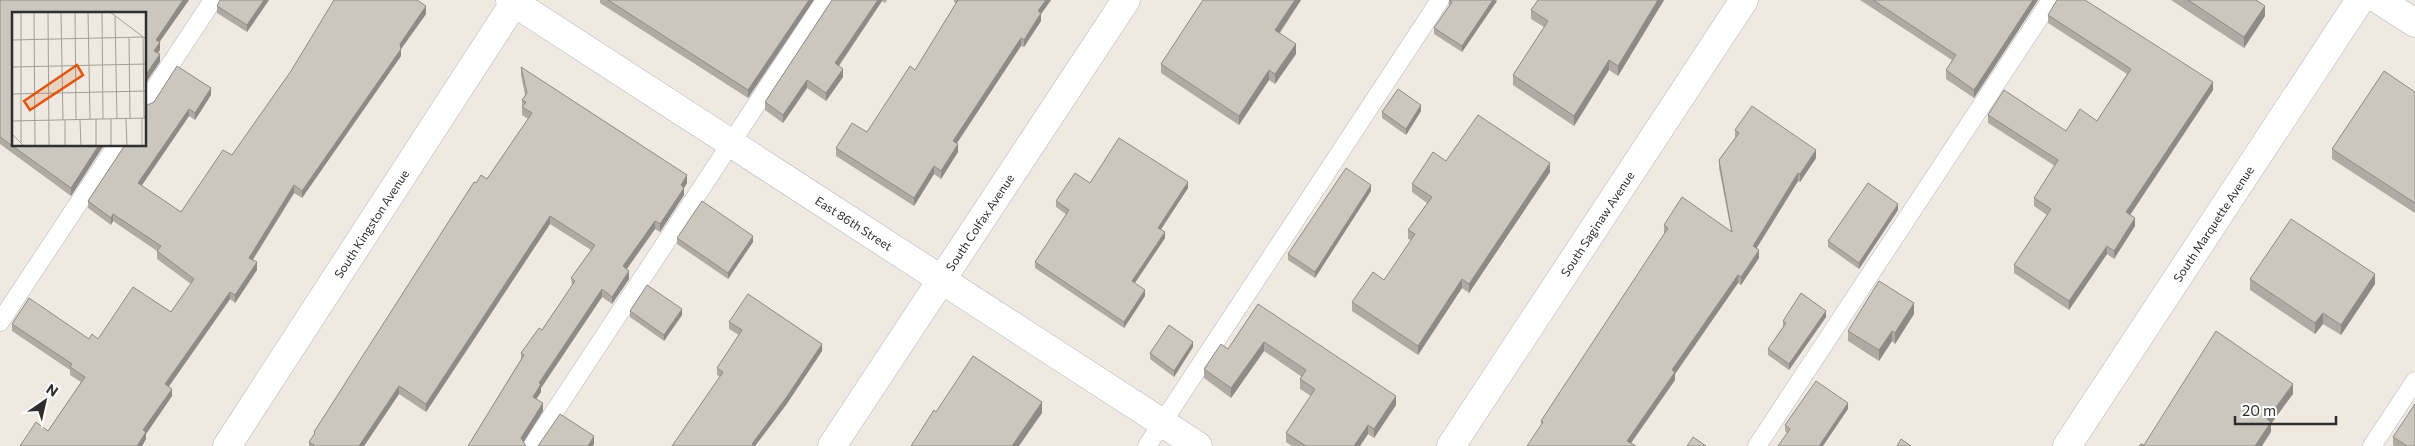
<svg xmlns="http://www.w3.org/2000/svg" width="2415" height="446" viewBox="0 0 2415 446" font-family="Commissioner,sans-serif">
	<rect width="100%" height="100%" fill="#efe9e1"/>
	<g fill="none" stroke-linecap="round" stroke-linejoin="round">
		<g stroke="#b4b7c1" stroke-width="19">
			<g id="service">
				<polyline points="145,103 213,0"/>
				<polyline points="0,322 117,145"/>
				<polyline points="532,446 825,0"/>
				<polyline points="1147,446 1440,0"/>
				<polyline points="1757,446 2051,0"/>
				<polyline points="2372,446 2415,381"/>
			</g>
		</g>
		<g stroke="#b4b7c1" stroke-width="29">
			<g id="minor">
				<path id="s1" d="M 510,0 L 1198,446"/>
				<polyline points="2379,0 2415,23"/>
				<path id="s2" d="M 227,446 L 516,0"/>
				<path id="s3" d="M 832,446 L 1126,0"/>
				<path id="s4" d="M 1451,446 L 1744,0"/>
				<path id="s5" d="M 2067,446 L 2360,0"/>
			</g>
		</g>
		<use href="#service" stroke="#fff" stroke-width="18"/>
		<use href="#minor" stroke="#fff" stroke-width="28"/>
	</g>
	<g fill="#afaba4">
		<polygon points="0,0 189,0 159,42 160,50 158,53 160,62 14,145 104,145 71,196 0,144"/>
		<polygon points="220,0 269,0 247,32 217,13 217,6"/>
		<polygon points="600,0 814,0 748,98 600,3"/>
		<polygon points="832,0 887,0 885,3 882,1 839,66 843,77 826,101 807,88 783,123 765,110 765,102"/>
		<polygon points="954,0 1051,0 1041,14 1041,21 1024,47 1021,46 957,143 958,152 941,179 934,174 914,206 836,156 836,148 867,132 915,70 956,3 954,2"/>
		<polygon points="1203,0 1301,0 1280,33 1296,54 1275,84 1269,80 1239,125 1161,73 1161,64"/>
		<polygon points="1449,0 1497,0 1462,52 1434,34 1434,28 1449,6"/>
		<polygon points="1538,0 1664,0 1618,76 1609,70 1574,126 1513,85 1513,75 1544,27 1531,19 1531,10"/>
		<polygon points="1860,0 2038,0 1974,98 1946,79 1946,70 1952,60"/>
		<polygon points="2171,0 2256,0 2265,16 2244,48"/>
		<polygon points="426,14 401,49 401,56 302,198 294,193 253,260 257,270 235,303 230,299 169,386 172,396 146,434 146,439 142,446 20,446 48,431 81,382 70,375 70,370 12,331 12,324 89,339 98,339 171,312 191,284 157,259 157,251 113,221 111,225 88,208 88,201 125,145 145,106 211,95 195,120 189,116 141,186 181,212 232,155"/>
		<polygon points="2048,15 2213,90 2130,215 2135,226 2114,259 2107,254 2069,310 2014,273 2014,265 2047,215 2034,206 2034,198 2055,166 1988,123 1988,115 2066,131 2097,121 2127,74 2048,23"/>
		<polygon points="521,67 687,183 684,188 684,195 660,232 655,229 627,269 629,279 612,304 602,297 541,388 541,392 536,399 543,411 524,442 468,446 521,359 521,353 542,330 572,286 571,278 591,250 550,224 426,412 399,394 364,446 309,446 309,442 314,435 314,432 476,183 487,179 528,119 522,115 522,100 525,95 521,75"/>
		<polygon points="2415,92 2415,213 2332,159 2332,149"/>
		<polygon points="1421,111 1406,135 1382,118 1382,112"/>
		<polygon points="1735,130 1816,158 1800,182 1798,181 1756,249 1759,258 1741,285 1738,283 1675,374 1675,380 1631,443 1541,424 1541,421 1665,234 1664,233 1664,225 1731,231 1719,168 1719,160 1735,138"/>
		<polygon points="1446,161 1550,172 1469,293 1462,288 1418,355 1352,311 1352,302 1384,280 1411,240 1408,239 1408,230 1427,203 1412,192 1412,184"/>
		<polygon points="1090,183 1188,188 1161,229 1165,238 1135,283 1145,296 1124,328 1035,268 1035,262 1067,215 1056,207 1056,201"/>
		<polygon points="1371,191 1315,278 1288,260 1288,254"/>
		<polygon points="1898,210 1859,269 1828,247 1828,241"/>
		<polygon points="677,238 753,242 728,279 677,244"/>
		<polygon points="2250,279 2375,284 2341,335 2323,324 2315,334 2250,290"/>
		<polygon points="1258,304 1396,405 1374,438 1368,434 1360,446 1292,446 1286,442 1286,433 1311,396 1300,389 1300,379 1302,377 1264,351 1231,398 1204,378 1204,369 1228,349"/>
		<polygon points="630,311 682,315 664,341 630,317"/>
		<polygon points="1914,314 1895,344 1892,341 1879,361 1848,341 1848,331"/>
		<polygon points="1826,317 1789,370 1768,355 1768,349 1783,327 1783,321"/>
		<polygon points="729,322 822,351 786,405 755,446 672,446 720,377 717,375 717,368 739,335 729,329"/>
		<polygon points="1193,347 1174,377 1150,359 1150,353"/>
		<polygon points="1848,409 1787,433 1785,431 1785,425"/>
		<polygon points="2393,437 2415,446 2394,446 2393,445"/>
	</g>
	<g fill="#8e8b86">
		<polygon points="183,0 189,0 156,47 156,40"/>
		<polygon points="264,0 269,0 247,32 247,25"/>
		<polygon points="809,0 814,0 748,98 748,90"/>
		<polygon points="878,0 882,0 882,1 835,71 835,63"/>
		<polygon points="1046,0 1051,0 1041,14 1041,21 1024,47 1024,40 1038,11"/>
		<polygon points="1295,0 1301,0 1275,39 1275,30"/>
		<polygon points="1493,0 1497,1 1462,52 1462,46"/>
		<polygon points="1658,0 1664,0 1618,76 1618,66"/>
		<polygon points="2033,0 2038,0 1974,98 1974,90"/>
		<polygon points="426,6 426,14 401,49 401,56 302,198 302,191 400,44"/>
		<polygon points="2265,6 2265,16 2244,48 2244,37"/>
		<polygon points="1021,38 1021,46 953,149 953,141"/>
		<polygon points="160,42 160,50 154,58 154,51"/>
		<polygon points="1296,44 1296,54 1275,84 1275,74"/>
		<polygon points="160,54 160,62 145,84 145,76"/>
		<polygon points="1609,60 1609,70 1574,126 1574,116"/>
		<polygon points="843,69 843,77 826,101 826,93"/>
		<polygon points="1269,70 1269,80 1239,125 1239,116"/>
		<polygon points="807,80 807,88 783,123 783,115"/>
		<polygon points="2213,82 2213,90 2126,221 2126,212"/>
		<polygon points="211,88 211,95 195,120 195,113"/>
		<polygon points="1421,105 1421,111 1406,135 1406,129"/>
		<polygon points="189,109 189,116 138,191 138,183"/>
		<polygon points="958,144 958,152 941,179 941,171"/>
		<polygon points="99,145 104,145 71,196 71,188"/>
		<polygon points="1816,150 1816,158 1800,182 1800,174"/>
		<polygon points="1550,163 1550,172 1469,293 1469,284"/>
		<polygon points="934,166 934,174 914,206 914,198"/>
		<polygon points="1798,173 1798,181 1753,254 1753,246"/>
		<polygon points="687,175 687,183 684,188 684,195 660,232 660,224 681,185"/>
		<polygon points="1188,182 1188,188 1158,234 1158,228"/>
		<polygon points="294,185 294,193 249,265 249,258"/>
		<polygon points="1371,185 1371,191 1315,278 1315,272"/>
		<polygon points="1898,204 1898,210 1859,269 1859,263"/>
		<polygon points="113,214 113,221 111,225 111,218"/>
		<polygon points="550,216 550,224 426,412 426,404"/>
		<polygon points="2135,218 2135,226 2114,259 2114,251"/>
		<polygon points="655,221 655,229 623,274 623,266"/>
		<polygon points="1165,232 1165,238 1132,287 1132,281"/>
		<polygon points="753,236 753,242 728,279 728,273"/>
		<polygon points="2107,246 2107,254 2069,310 2069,301"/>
		<polygon points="1759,250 1759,258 1741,285 1741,277"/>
		<polygon points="257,262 257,270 235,303 235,295"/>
		<polygon points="629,271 629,279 612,304 612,297"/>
		<polygon points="2375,274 2375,284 2341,335 2341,325"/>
		<polygon points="1738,275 1738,283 1675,374 1675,380 1629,446 1627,441 1672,370"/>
		<polygon points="1462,279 1462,288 1418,355 1418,346"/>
		<polygon points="602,289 602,297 541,388 541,392 533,404 533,397 539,383"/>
		<polygon points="1145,290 1145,296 1124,328 1124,322"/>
		<polygon points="230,292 230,299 165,392 165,384"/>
		<polygon points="1914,303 1914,314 1895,344 1895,333"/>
		<polygon points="682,309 682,315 664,341 664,335"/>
		<polygon points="1826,311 1826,317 1789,370 1789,364"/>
		<polygon points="2323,313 2323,324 2315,334 2315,323"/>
		<polygon points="1892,331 1892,341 1879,361 1879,350"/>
		<polygon points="1193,342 1193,347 1174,377 1174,371"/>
		<polygon points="1264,342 1264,351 1231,398 1231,388"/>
		<polygon points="822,344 822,351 786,405 755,446 752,446 752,444"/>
		<polygon points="2293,384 2293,394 2271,424 2271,432 2262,446 2255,446 2267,419"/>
		<polygon points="399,386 399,394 364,446 359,446"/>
		<polygon points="172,389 172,396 146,434 146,439 142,446 137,446 143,430"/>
		<polygon points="1396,396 1396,405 1374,438 1374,429"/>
		<polygon points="1042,402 1042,413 1019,446 1012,446"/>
		<polygon points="543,403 543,411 521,446 521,438"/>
		<polygon points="1848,403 1848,409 1823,446 1819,446"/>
		<polygon points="1368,425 1368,434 1360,446 1354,446"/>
		<polygon points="594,436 594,444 593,446 588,446"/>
	</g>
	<g fill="#cbc7bf" stroke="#8e8b86">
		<polygon points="0,0 183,0 156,40 160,42 154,51 160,54 145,76 145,14 14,14 14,145 99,145 71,188 0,137"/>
		<polygon points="220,0 264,0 247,25 217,6"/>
		<polygon points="334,0 417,0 426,6 400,44 401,49 302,191 294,185 249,258 257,262 235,295 230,292 165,384 172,389 143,430 146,432 137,446 20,446 36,422 48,431 85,377 70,367 72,364 12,324 29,298 89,339 92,334 98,339 133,287 171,312 194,279 157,251 161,246 113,214 111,218 88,201 125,145 145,145 145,106 154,102 177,66 211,88 195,113 189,109 138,183 181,212 223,150 232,155 291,71"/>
		<polygon points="608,0 809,0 748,90"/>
		<polygon points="832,0 878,0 835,63 843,69 826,93 807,80 783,115 765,102"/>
		<polygon points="958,0 1046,0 1038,11 1041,13 1024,40 1021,38 953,141 958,144 941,171 934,166 914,198 836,148 852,123 867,132 910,66 915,70"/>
		<polygon points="1203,0 1295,0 1275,30 1296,44 1275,74 1269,70 1239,116 1161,64"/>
		<polygon points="1449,0 1493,0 1462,46 1434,28 1452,2"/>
		<polygon points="1538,0 1658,0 1618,66 1609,60 1574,116 1513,75 1548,21 1531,10"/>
		<polygon points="1873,0 2033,0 1974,90 1946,70 1956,55"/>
		<polygon points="2057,0 2085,0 2213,82 2126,212 2135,218 2114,251 2107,246 2069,301 2014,265 2051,209 2034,198 2058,160 1988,115 2004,90 2066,131 2080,109 2097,121 2131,69 2048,15"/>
		<polygon points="2188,0 2256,0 2265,6 2244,37"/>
		<polygon points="521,67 687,175 681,185 684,188 660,224 655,221 623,266 629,271 612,297 602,289 539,383 541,384 533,397 543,403 521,438 526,446 468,446 524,355 521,353 539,328 542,330 575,281 571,278 595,245 550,216 426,404 399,386 359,446 313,446 314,445 309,442 315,433 314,432 474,182 476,183 481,175 487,179 532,113 522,107 526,102 522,100 527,93"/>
		<polygon points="2384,71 2415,92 2415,203 2332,149"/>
		<polygon points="1398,89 1421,105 1406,129 1382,112"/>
		<polygon points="1752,106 1816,150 1800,174 1798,173 1753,246 1759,250 1741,277 1738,275 1672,370 1675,372 1627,441 1636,446 1527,446 1543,422 1541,421 1558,395 1668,228 1664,225 1682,197 1732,232 1719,160 1739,133 1735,130"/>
		<polygon points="1478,115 1550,163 1469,284 1462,279 1418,346 1352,302 1373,272 1384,280 1415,234 1408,230 1432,197 1412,184 1433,152 1446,161"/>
		<polygon points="1119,138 1188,182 1158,228 1165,232 1132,281 1145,290 1124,322 1035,262 1069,210 1056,201 1075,173 1090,183"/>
		<polygon points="1346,168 1371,185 1315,272 1288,254"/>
		<polygon points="1868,183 1898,204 1859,263 1828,241"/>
		<polygon points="702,201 753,236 728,273 677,238"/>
		<polygon points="2291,219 2375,274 2341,325 2323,313 2315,323 2250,279"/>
		<polygon points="1879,281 1914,303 1895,333 1892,331 1879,350 1848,331"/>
		<polygon points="647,285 682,309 664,335 630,311"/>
		<polygon points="1801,293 1826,311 1789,364 1768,349 1786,323 1783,321"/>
		<polygon points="748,294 822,344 786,398 752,444 754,446 672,446 723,372 717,368 742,330 729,322"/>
		<polygon points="1258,304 1396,396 1374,429 1368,425 1354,446 1306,446 1286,433 1315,389 1300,379 1306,370 1264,342 1231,388 1204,369 1221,344 1228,349"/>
		<polygon points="1169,325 1193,342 1174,371 1150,353"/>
		<polygon points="2216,331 2293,384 2267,419 2271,422 2255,446 2139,446 2141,444 2144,445"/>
		<polygon points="973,356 1042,402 1012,446 911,446 934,410 936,412"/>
		<polygon points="1816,381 1848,403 1819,446 1778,446 1790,429 1785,425"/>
		<polygon points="2415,404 2415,446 2407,446 2393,437"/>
		<polygon points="560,414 594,436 588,446 538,446"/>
		<polygon points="1693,437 1706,446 1687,446"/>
		<polygon points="1901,439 1911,446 1897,446"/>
	</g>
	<g text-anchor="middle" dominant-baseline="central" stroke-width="4" stroke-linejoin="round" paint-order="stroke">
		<g font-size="12" fill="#2e2e2e" stroke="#fff">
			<text stroke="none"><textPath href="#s2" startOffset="265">South Kingston Avenue</textPath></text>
			<text stroke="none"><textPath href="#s1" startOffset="410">East 86th Street</textPath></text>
			<text stroke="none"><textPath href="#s3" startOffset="268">South Colfax Avenue</textPath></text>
			<text stroke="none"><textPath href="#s4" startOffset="266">South Saginaw Avenue</textPath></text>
			<text stroke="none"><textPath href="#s5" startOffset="266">South Marquette Avenue</textPath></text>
		</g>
	</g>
	<g transform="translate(12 12)">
		<rect width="134" height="134" fill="#efe9e1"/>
		<path fill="none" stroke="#a29e99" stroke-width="1" d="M 22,0 L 23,134M 36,0 L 37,134M 49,0 L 51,108M 63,0 L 64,108M 76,0 L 78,107M 90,0 L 91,107M 98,0 L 134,27M 0,1 L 25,0M 103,4 L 105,107M 131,25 L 132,106M 117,26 L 118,107M 0,28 L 131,25M 0,55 L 134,52M 0,82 L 134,79M 130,106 L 130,134M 84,107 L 84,134M 99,107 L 99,134M 114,107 L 115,134M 53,108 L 53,134M 68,108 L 69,134M 0,109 L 134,106M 0,122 L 12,134M 9,130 L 9,1"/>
		<path fill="#df570e" fill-opacity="0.15" stroke="#df570e" stroke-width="2.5" d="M 65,53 L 71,63 L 18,98 L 12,89 Z"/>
		<rect width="134" height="134" fill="none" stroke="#2e2e2e" stroke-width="2.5"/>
	</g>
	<g transform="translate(45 401) rotate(34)" stroke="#ffffff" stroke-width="4" paint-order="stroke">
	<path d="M0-4L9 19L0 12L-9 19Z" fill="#2e2e2e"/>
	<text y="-8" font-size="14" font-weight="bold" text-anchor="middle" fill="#2e2e2e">N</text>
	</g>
	<path d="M2235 416v8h101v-8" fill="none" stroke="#2e2e2e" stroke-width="2.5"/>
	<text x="2242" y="416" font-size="15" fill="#2e2e2e" stroke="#ffffff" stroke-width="4" paint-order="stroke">20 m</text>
</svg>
